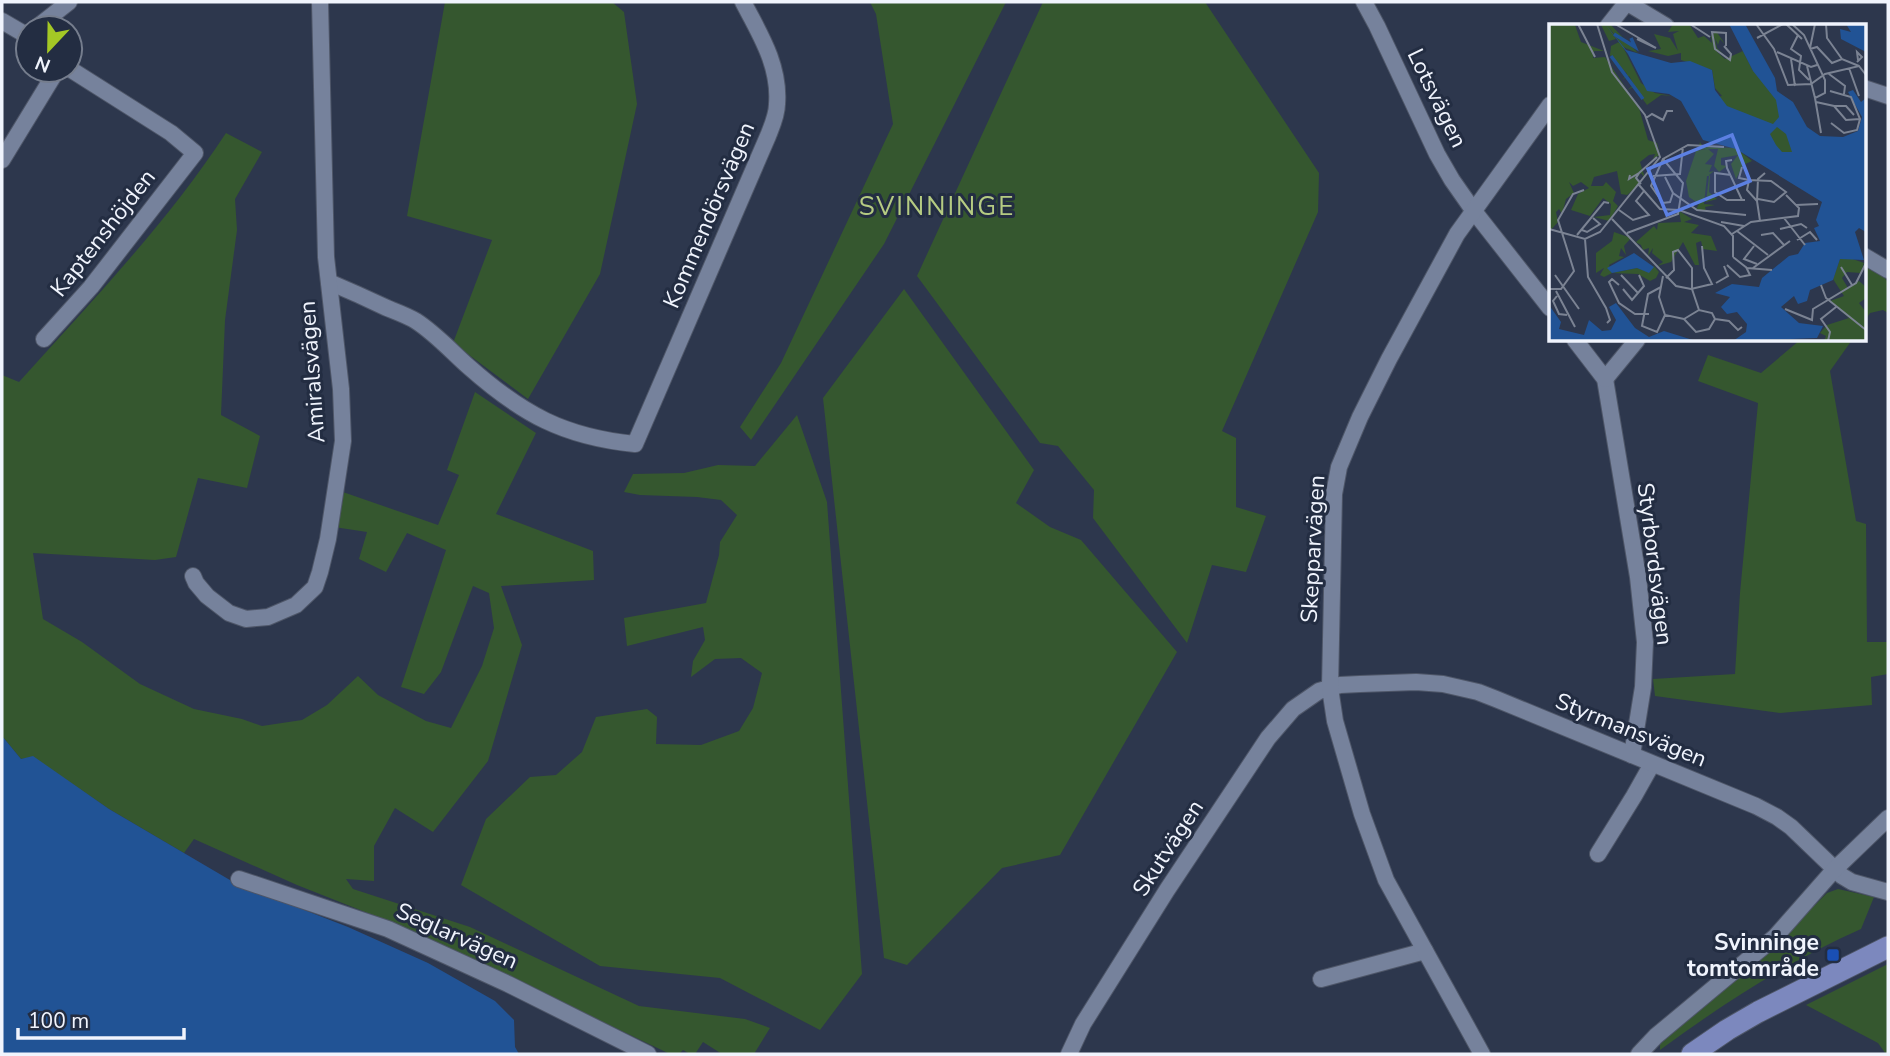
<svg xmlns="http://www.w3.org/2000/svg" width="1890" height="1056" viewBox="0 0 1890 1056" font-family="'Nunito Sans',sans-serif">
	<rect width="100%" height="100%" fill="#2d374d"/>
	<g fill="#35572f">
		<polygon points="445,2 612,2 624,12 637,104 600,274 528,399 453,343 492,240 407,216"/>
		<polygon points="870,2 1006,2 884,244 751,440 740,427 781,363 893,124 876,14"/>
		<polygon points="1043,2 1205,2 1319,173 1318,212 1222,431 1236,438 1236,507 1266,516 1246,572 1212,565 1187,643 1093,518 1094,490 1058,446 1040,443 917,276"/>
		<path d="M 226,133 L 262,152 L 235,199 L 237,230 L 225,320 L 221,415 L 260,436 L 247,488 L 198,478 L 176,557 L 155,560 L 33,553 L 43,619 L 82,642 L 140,684 L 194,709 L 242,719 L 262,726 L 302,720 L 327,705 L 358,676 L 378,695 L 426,721 L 451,728 L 482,666 L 494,628 L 489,593 L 473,586 L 441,672 L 424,694 L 401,687 L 446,550 L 407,533 L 386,572 L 359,559 L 367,532 L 334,527 L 340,491 L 438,525 L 459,475 L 447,470 L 475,392 L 536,433 L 496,514 L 593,551 L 594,580 L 501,586 L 522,645 L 488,761 L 433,832 L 395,808 L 374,846 L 374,881 L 346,879 L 353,889 L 470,927 L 639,1006 L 745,1019 L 770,1028 L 754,1054 L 722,1054 L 703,1042 L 695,1054 L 690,1054 L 683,1050 L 679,1054 L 670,1054 L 403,927 L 297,885 L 194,839 L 184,853 L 109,809 L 33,757 L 21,759 L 2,736 L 2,375 L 19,382 C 91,302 167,223 226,133 Z"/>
		<polygon points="1864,265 1880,273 1888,282 1888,313 1883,310 1870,313 1864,322"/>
		<polygon points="904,289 1034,470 1016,503 1050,527 1081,540 1177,652 1060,855 1002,868 907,965 884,958 823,398"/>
		<polygon points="1800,340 1852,340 1830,371 1856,521 1866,524 1867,642 1888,642 1888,674 1871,677 1872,705 1780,713 1655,696 1653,679 1735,674 1740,593 1758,403 1698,381 1708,355 1761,373"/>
		<polygon points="797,415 827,502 862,974 820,1030 720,978 600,966 461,885 486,819 530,777 556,775 582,752 596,717 647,709 657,717 656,744 701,745 739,731 753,708 762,673 741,658 715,659 691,677 693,661 705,640 703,627 627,646 624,618 706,603 719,555 720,542 737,515 721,500 697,497 640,495 624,492 633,474 684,473 718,465 755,466"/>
		<path d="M 1838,889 L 1874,897 L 1861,929 C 1789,961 1724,1003 1660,1050 L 1660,1044 L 1785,935 L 1827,893 Z"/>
		<polygon points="1888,964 1888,1054 1886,1054 1878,1043 1806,1005"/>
	</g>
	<polygon fill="#215395" points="2,736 21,759 33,756 109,809 235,883 348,927 428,963 495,1001 514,1020 515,1047 519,1054 2,1054"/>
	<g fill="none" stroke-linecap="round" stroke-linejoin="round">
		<g stroke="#4e5668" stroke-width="18">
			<g id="minor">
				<polyline points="1364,2 1377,26 1437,154 1452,180 1473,210 1550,308"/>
				<polyline points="1626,2 1666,26"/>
				<polyline points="2,21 26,35 28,34"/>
				<polyline points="1608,26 1627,2"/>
				<polyline points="36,28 69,2"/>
				<polyline points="1864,88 1888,96"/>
				<polyline points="2,160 57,70"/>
				<polyline points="1864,256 1888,270"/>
				<path d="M 329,282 C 348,290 368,299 387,308 C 397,312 408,316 416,321 C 436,334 452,352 469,367 C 522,414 564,437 635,444 L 768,136 C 772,126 777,115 777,104 C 780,66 760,34 743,2"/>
				<polyline points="44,339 91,287 195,153 171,133 70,69"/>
				<polyline points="1575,340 1605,379 1638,577 1645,642 1643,687 1632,755"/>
				<polyline points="1605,379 1637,340"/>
				<polyline points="193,576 196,583 207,596 229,613 246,619 268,617 296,605 315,587 320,572 328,539 343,441 341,389 326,257 320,2"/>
				<polyline points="1598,854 1634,796 1652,764"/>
				<polyline points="239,879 388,929 508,984 648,1054"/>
				<polyline points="1321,979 1425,951"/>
				<polyline points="1069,1054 1083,1024 1167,890 1268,738 1293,709 1319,691 1340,685 1360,684 1416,682 1443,684 1478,692 1496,699 1756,806 1777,817 1791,827 1842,876 1852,882 1888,892"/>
				<polyline points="1482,1054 1386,880 1362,814 1335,721 1330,688 1334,494 1339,467 1360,417 1389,359 1457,234 1550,105"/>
				<polyline points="1639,1054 1656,1036 1775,937 1834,870 1888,818"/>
			</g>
		</g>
		<g stroke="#4e5668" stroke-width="23">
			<polyline id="major" points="1692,1054 1727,1030 1758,1012 1888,947"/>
		</g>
		<use href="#minor" stroke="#76829c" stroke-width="16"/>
		<use href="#major" stroke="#7c88be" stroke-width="21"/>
	</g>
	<rect fill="#1a4fb4" stroke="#232d42" stroke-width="2.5" x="1826" y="948" width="14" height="14" rx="3.5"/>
	<g text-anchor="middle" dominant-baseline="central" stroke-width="6" stroke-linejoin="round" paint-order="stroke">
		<g font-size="23" fill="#f0f4fd" stroke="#232d42">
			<text transform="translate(1437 98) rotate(64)">Lotsvägen</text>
			<text transform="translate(709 215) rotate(-67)">Kommendörsvägen</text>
			<text transform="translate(103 233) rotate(-52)">Kaptenshöjden</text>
			<text transform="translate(312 372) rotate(-94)">Amiralsvägen</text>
			<text transform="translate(1313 549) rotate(-87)">Skepparvägen</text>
			<text transform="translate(1655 564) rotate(83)">Styrbordsvägen</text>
			<text transform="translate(1631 730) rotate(22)">Styrmansvägen</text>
			<text transform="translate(1168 848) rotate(-57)">Skutvägen</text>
			<text transform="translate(457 936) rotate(24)">Seglarvägen</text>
		</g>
		<g font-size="23" font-weight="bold" fill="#f0f4fd" stroke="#232d42" text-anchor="end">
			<text x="1819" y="942">Svinninge<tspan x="1819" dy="26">tomtområde</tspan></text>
		</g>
		<g font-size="26" letter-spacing="2" fill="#b5cb82" stroke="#232d42">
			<text x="937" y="206">SVINNINGE</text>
		</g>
	</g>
	<g transform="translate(1549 24)">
		<rect width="317" height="317" fill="#2d374d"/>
		<path d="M 0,0 L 26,1 L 32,18 L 55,27 L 45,27 L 44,34 L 56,33 L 90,84 L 99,116 L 108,119 L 111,131 L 104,135 L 106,130 L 100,131 L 91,138 L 96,154 L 92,149 L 88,154 L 92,159 L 78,171 L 72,170 L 68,147 L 45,153 L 42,162 L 54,162 L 57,158 L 67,168 L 64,177 L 69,182 L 60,197 L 45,193 L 61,191 L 62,180 L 54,174 L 41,192 L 22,186 L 29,170 L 40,164 L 32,158 L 24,162 L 20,158 L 25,169 L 17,175 L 13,190 L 10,185 L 7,188 L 9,198 L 0,208 ZM 61,0 L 89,29 L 74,23 L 92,59 L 106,69 L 123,72 L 112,71 L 98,81 L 85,63 L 78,66 L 85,61 L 80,52 L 74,55 L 78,50 L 61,31 L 62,22 L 70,18 L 60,3 L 67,15 L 60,17 L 52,1 ZM 124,0 L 140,0 L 149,14 L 155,12 L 163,19 L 162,12 L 167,7 L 176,20 L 171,15 L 169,21 L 166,14 L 168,24 L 174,30 L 167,27 L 176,35 L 194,27 L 204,47 L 213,47 L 256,118 L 231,139 L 161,74 L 173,72 L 166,64 L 163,46 L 132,36 L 132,29 L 119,32 L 99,27 L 112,25 L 105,10 L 121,14 L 129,27 L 124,10 L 130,7 L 119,8 ZM 151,118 L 154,123 L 187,124 L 203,137 L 194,141 L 187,155 L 182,140 L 189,131 L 172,134 L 172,141 L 178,142 L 170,148 L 165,142 L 169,125 L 159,125 L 165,130 L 156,140 L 163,141 L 160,148 L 165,147 L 160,151 L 161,152 L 160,168 L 168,175 L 157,178 L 160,152 L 158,152 L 155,180 L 166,181 L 156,183 L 157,187 L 147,185 L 150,180 L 140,173 L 137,157 L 147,127 L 158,125 L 149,126 ZM 130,187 L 143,195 L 135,198 L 150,201 L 142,209 L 162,212 L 168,227 L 154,225 L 152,217 L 147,219 L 150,241 L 146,241 L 134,218 L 122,238 L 108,242 L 114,238 L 103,229 L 104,224 L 99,232 L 100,224 L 94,226 L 92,221 L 88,219 L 82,211 L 87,218 L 105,202 L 108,206 L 109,199 L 132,198 ZM 65,208 L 82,214 L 75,222 L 77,231 L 72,224 L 70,232 L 75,233 L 60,241 L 63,249 L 88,244 L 100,248 L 105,242 L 110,248 L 107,254 L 101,257 L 89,250 L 63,249 L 55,253 L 51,251 L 55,244 L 47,249 L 47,229 L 63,217 ZM 298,233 L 315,239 L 312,249 L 298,248 L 293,254 L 299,264 L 310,257 L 317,263 L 317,274 L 310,279 L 317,288 L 317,317 L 275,317 L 277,312 L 271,309 L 278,301 L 300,294 L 281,277 L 295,272 L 284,255 L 291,235 Z" fill="#35572f"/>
		<path d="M 56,0 L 77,26 L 122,39 L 141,37 L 163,46 L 166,66 L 178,82 L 224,100 L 230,93 L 227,76 L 204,47 L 180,0 L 196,0 L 226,54 L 228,67 L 244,78 L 258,103 L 271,112 L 294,113 L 309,107 L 313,93 L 299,68 L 304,66 L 312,78 L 317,74 L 317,208 L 310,204 L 306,208 L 315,236 L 291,235 L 284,256 L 261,266 L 258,277 L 249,280 L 245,272 L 232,283 L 250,299 L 274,302 L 268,314 L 184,317 L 197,308 L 198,300 L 188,288 L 178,290 L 172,283 L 181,273 L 166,269 L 183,260 L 210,263 L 213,254 L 240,232 L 249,230 L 256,219 L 271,217 L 265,204 L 270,202 L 267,196 L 273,178 L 187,125 L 154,116 L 132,77 L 120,70 L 98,67 L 79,30 ZM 228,103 L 237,110 L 243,128 L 233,128 L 227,121 L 221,110 ZM 297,0 L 317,0 L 317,28 L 292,15 L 291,5 L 302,8 ZM 85,229 L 105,243 L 100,249 L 88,244 L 63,249 L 58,244 ZM 67,279 L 86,304 L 100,313 L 115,307 L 147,317 L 0,317 L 0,281 L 12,298 L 10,305 L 35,311 L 40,296 L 53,307 L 62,306 L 67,296 L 60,283 Z" fill="#215395" fill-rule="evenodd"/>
		<path fill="none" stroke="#215395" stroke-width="3.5" d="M 65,10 L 86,23 L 82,14M 62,32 L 94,75"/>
		<path fill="none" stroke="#7b8393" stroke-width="2" d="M 29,0 L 46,33M 66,0 L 107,24M 141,0 L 161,13M 207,0 L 225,25 L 239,61 L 262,60 L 276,50 L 310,42 L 317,51M 237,0 L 253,15M 243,0 L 255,11 L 276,56 L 276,69 L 266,74 L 272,109M 277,0 L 278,14 L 293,35M 249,11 L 242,25 L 252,32 L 250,46 L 260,56M 208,14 L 234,0M 88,15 L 107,24M 175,22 L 182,30 L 181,36 L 166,25 L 163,8 L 177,9 L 177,22M 261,24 L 266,0M 261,25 L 268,23 L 283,39 L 293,35 L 310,42M 228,28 L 262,43 L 268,41M 242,35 L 246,62M 308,38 L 313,33 L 308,28 L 309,36M 258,42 L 266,74M 300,44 L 310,72M 280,50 L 296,62 L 295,70M 281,67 L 302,73 L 311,95 L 308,106 L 295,109 L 282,99M 267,78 L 285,82 L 297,96 L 311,95M 285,82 L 297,82 L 305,91M 97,94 L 103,90 L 114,96 L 118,87 L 124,87M 183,136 L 177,137 L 178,144 L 193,176M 193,143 L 190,154 L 200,156M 90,149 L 108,133M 81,151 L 80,155 L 90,149 L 87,154 L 92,160M 182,151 L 166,149 L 166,168 L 178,176 L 196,176M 104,152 L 131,150 L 134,123M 116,153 L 124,169 L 148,186 L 197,191M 90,161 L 111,185 L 130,186 L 175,202 L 184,212 L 184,233M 124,169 L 121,178 L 114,179 L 102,162 L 114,135 L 139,121 L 175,123M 209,175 L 225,178 L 237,168 L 222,157 L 200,156 L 198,166 L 208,177 L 211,197M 208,177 L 209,155 L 216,149M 247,181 L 269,180M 70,186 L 84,196 L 100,191 L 87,177 L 95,167M 235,194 L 256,221M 63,195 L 127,262 L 142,265 L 163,260 L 155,244 L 153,222M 172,198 L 195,202M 0,205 L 36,215 L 51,208 L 111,133 L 96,91 L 63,48 L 48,0M 231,205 L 252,200 L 258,204M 33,206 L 38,208 L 51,200 L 44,194M 188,207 L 219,231M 78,209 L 129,190 L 134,159 L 114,135M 183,210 L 202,198 L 249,192 L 250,184 L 237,171M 28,211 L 55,178 L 60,179M 212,211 L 224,209 L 235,221M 36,215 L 39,253 L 57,284 L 61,296 L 58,299M 248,216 L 261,208 L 268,216M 205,222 L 195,235 L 208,240M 184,233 L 198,244 L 223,246M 178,241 L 191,253 L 201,251 L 197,243M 292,243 L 303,261M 204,244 L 241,217M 6,251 L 30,285M 72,251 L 89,269M 114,252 L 110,273 L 116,291 L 135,295M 117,254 L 125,246 L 124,228 L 129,226 L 143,244 L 143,265 L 150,286M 167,259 L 179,252 L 175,242M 70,261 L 63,255 L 60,258 L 70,279 L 86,290 L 100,290M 272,261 L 277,274 L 317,306M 112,263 L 99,270 L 93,302 L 108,308 L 116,291M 0,265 L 12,265 L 25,247 L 9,196 L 24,170 L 35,166M 74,265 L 83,276 L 95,262 L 90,251M 7,267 L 26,303M 8,272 L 4,277 L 10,290 L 18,291M 236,285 L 263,296 L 264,285 L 307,259 L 317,239M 135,295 L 147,308 L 160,305 L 166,295M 135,295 L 150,286 L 163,289 L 166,295M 166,295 L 180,297 L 189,306 L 193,303M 279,317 L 281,308 L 272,295 L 287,283"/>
		<path fill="#5c80e3" fill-opacity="0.15" stroke="#5c80e3" stroke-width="3.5" d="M 183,111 L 201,157 L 118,191 L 99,145 Z"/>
		<rect width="317" height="317" fill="none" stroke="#f0f4fd" stroke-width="3.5"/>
	</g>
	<rect width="1890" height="1056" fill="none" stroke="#f0f4fd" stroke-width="7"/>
	<g transform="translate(49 49) rotate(202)"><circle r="33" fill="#232d42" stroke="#757d8d" stroke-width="2"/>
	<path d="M0-5L12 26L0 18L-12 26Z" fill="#a4c825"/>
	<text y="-10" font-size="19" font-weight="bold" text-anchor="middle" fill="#f0f4fd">N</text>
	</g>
	<path d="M18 1028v10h166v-10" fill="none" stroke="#f0f4fd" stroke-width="3.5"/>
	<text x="28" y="1028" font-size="21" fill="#f0f4fd" stroke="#232d42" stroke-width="5" paint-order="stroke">100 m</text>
</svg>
